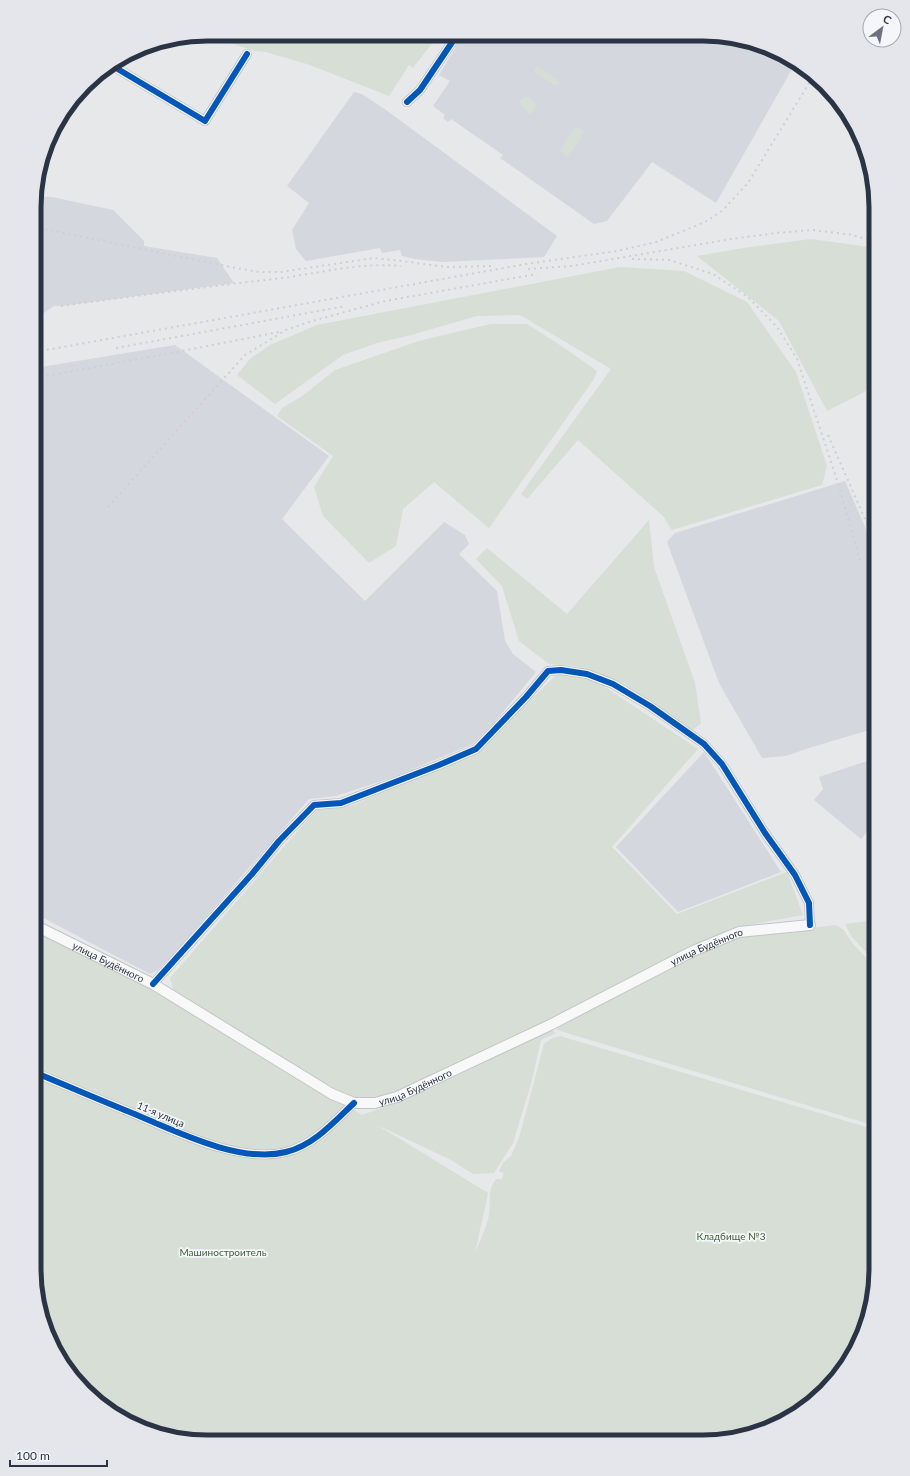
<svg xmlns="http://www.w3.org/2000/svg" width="910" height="1476" viewBox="0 0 910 1476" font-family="Lato,sans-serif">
	<rect width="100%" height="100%" fill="#e6e8ea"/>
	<g fill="#d4d7dd">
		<polygon points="463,35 726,36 770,47 796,62 716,203 652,162 607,221 594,224 500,158 503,155 451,119 448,122 443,118 445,115 433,106 450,81 439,75"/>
		<polygon points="354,92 362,94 386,110 557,236 544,257 443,262 415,259 402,256 400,250 382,253 380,248 306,261 296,249 292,230 309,203 287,186"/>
		<polygon points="35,196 52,197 113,210 144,241 144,246 217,258 234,283 61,306 54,306 35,319"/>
		<polygon points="175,345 329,456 282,519 365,601 444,522 465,535 469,544 459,554 497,591 505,641 513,654 536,672 494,723 473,744 394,777 336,796 309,799 179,948 158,970 150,974 34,913 35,368"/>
		<polygon points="845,481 876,552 876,728 812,747 786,756 762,758 719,683 667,542 675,533"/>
		<polygon points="704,752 781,872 678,912 616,847"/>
		<polygon points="876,758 876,821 861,839 814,800 823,789 819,777"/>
	</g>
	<g fill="#d6ded6">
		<polygon points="207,34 435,35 433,42 413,68 409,65 389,96 310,65 266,52 255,51 204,35"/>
		<polygon points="537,66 560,82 556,86 534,72"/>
		<polygon points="525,96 533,100 537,105 531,114 528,113 519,102"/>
		<polygon points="575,127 578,127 584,131 582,137 567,157 560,150"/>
		<polygon points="811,239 876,248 876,386 827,411 779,321 697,256 743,248"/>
		<polygon points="620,267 684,271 747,302 796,372 827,466 822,485 672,530 663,516 578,440 527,499 521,494 611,369 520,315 477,316 411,335 377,343 343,355 275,404 237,375 250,359 270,345 317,325"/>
		<polygon points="491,324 527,324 563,347 597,371 594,379 489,528 434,482 403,509 396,546 369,563 323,516 314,487 333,456 277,416 282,408 301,397 335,370 422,340"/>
		<polygon points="649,520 654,567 695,683 701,723 691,732 624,684 575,666 549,664 519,641 502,586 476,559 487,548 567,614"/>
		<polygon points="557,674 593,679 698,749 612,847 677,914 787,872 803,915 738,927 540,1026 389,1096 349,1098 174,991 170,978 316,810 353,805 479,751"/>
		<polygon points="876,920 876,963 852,937 845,924"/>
		<polygon points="836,925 844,930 852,943 876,968 876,1126 557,1030 558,1026 714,947 739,937"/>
		<path d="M 34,928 L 150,984 L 362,1115 C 428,1093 489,1060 550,1029 L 556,1033 L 541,1040 L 531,1084 L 513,1143 L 494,1173 L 473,1174 L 451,1160 L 377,1125 L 488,1193 L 475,1253 C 479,1243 487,1226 489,1215 C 491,1202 487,1190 496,1179 L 502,1179 L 504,1173 L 499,1171 L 503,1163 L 511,1156 L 519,1138 L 544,1044 L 551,1039 L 560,1036 L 876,1130 L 876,1281 L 869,1310 L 859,1342 L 840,1374 L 809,1406 L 769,1429 L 704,1442 L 184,1441 L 140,1429 L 101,1406 L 70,1374 L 47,1335 L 34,1269 Z"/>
	</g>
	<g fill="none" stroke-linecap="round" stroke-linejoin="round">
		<g stroke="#c4c6c8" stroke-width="10">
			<g id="minor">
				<polyline points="111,65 205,121 247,54"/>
				<polyline points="407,102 420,90 457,35"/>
				<polyline points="153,984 252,874 279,841 314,805 341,803 439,765 476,749 526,697 548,671 561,670 587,674 613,684 650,706 704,744 722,764 765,833 795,875 809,903 810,925"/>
				<path d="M 34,1072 C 67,1086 100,1100 132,1113 C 175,1131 240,1164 286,1152 C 314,1145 334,1122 354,1103"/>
			</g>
		</g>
		<g stroke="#c2c5c8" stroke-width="12">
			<g id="major">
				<path id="s1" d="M 34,925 L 153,984 L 332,1094 L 354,1103 L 375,1103 L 397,1097 L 550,1025 L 693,951 L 739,932 L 810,925"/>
			</g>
		</g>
		<use href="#minor" stroke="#f5f6f7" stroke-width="8"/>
		<use href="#major" stroke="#f8f8f8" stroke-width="10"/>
		<g stroke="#cecfd2" stroke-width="2" stroke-dasharray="2 4" stroke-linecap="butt">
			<polyline points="39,228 236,268 259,272 281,272 374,258 393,260 447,267 492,266"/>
			<polyline points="632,259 669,260 713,274 748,297 777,327 797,359 838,483 860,560"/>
			<polyline points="528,269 572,266 731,239 776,233 813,230 852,235 876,242"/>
			<path d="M 61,306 C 134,296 207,287 281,278 C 321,273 361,262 401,266"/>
			<polyline points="116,348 346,306"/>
			<polyline points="35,352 526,264 617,251 656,242 705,222 722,211 748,183 814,75"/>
			<polyline points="35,378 177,352 279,332"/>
			<polyline points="828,435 876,544"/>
			<polyline points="108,507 245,355 286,330 312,321 385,301 537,274"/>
		</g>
		<g stroke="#f4f6f9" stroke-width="8">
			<g id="cycleway">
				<polyline points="111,65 205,121 247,54"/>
				<polyline points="407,102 420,90 457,35"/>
				<polyline points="153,984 252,874 279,841 314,805 341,803 439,765 476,749 526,697 548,671 561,670 587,674 613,684 650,706 704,744 722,764 765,833 795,875 809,903 810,925"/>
				<path d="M 34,1072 C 67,1086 100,1100 132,1113 C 175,1131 240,1164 286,1152 C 314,1145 334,1122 354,1103"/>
			</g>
		</g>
		<use href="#cycleway" stroke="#0057b8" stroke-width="6"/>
	</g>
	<g text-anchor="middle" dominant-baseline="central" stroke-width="3.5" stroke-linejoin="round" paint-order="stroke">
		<g font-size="10" fill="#2b3445" stroke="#f4f6f9">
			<text stroke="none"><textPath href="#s1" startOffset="755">улица Будённого</textPath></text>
			<text stroke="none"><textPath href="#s1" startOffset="83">улица Будённого</textPath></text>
			<text stroke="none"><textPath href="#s1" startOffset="431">улица Будённого</textPath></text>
			<text transform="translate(161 1114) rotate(23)">11-я улица</text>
		</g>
		<g font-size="10" fill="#3f6138" stroke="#f4f6f9">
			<text x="731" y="1236">Кладбище №3</text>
			<text x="223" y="1252">Машиностроитель</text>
		</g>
	</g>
	<path d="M0 0H910V1476H0ZM207 41H703A166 166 0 0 1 869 207V1269A166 166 0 0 1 703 1435H207A166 166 0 0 1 41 1269V207A166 166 0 0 1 207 41Z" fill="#e4e6eb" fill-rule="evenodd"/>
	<path fill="none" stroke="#2b3445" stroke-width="5" d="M207 41H703A166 166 0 0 1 869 207V1269A166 166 0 0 1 703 1435H207A166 166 0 0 1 41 1269V207A166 166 0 0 1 207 41Z"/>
	<g transform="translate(882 28) rotate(32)"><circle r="19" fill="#f4f6f9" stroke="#a4a8b1"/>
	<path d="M0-3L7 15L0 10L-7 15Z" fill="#6c737f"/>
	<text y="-6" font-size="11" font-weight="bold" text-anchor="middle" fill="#2b3445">С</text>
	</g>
	<path d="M10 1460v6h97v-6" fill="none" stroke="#2b3445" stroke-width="2"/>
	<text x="16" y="1460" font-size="12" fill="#2b3445" stroke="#f4f6f9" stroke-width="3" paint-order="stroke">100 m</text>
</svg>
